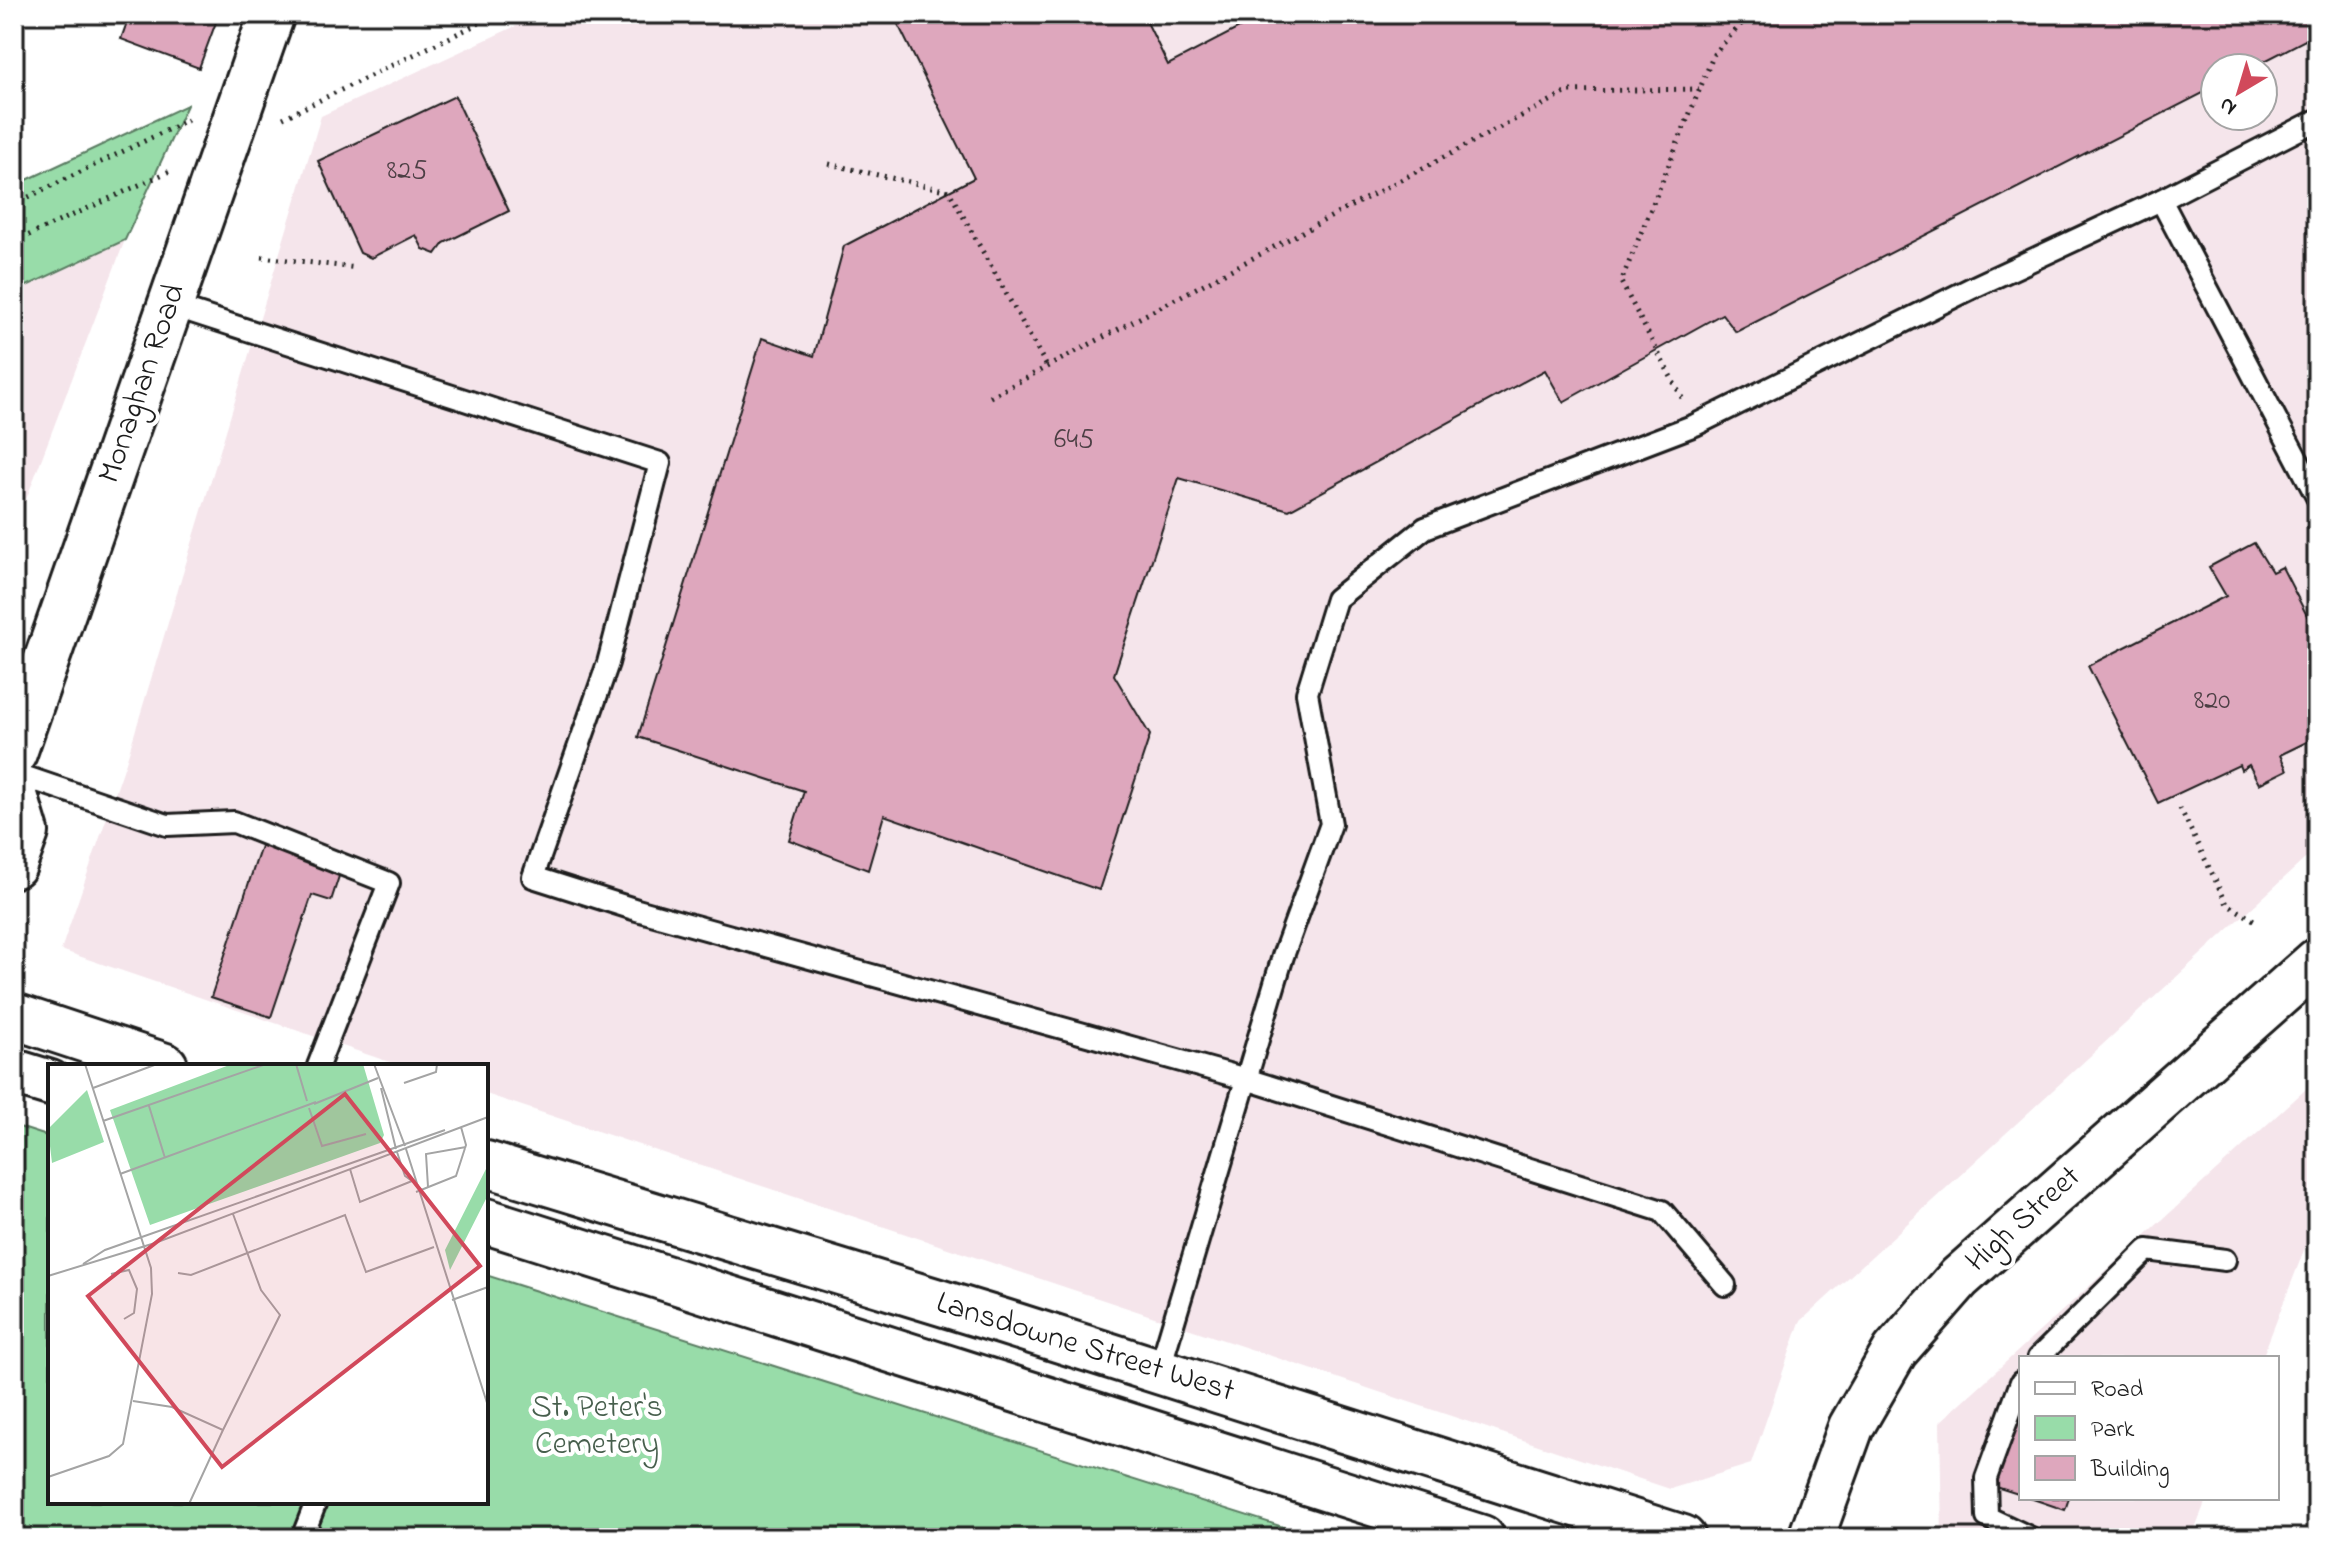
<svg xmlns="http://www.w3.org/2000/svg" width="2331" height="1552" viewBox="0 0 2331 1552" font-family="'Indie Flower',sans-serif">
	<rect width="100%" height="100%" fill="#fff"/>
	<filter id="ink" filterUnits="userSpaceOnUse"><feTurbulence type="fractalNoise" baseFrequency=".0125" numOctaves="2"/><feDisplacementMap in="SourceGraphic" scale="16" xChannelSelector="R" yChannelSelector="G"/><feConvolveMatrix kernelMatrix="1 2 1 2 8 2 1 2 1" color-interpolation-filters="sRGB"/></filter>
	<g filter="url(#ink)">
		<g fill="#f5e5eb" fill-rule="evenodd">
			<path d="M 542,14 L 2317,14 L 2317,848 L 1800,1322 L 1751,1464 L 1670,1489 L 486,1094 L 486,1066 L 401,1066 L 61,950 L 126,762 L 321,116 ZM 2215,68 L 2263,68 L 2263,116 L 2215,116 Z"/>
			<polygon points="125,240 14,531 14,292"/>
			<polygon points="2317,1079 2317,1217 2262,1358 2021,1358 2021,1498 2207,1498 2191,1538 1942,1538 1940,1422"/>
		</g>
		<g fill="#98dca9" stroke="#5a7c62" stroke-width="2">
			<polygon points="187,105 125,240 14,292 14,186"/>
			<polygon points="16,1126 50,1137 50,1502 486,1502 486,1275 1318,1538 14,1538"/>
		</g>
		<g fill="#dea7bd" stroke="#1c1c1c" stroke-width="2">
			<polygon points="130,14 165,14 176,18 177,14 219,14 199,68 121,39"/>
			<polygon points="893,14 1143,14 1168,65 1266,14 2317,14 2317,34 2251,68 2215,68 2215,87 1736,332 1722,314 1563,402 1545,370 1289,510 1179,478 1114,675 1150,735 1099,890 884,815 868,870 789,840 804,791 638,737 762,338 814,356 844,246 974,178"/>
			<polygon points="455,96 509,211 444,243 436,254 423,249 416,235 371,258 360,253 318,161"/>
			<polygon points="2254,543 2272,572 2282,567 2317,635 2317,737 2280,755 2287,770 2259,784 2249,765 2241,770 2239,765 2158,803 2088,666 2226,596 2209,567"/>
			<polygon points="262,843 341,870 331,901 312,895 271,1017 211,997"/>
			<polygon points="2015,1410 2021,1412 2021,1495 1990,1485"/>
			<polygon points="2030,1498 2069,1498 2065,1510"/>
		</g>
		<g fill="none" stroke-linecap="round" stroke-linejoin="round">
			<g stroke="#1c1c1c" stroke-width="26">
				<g id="lane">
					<polyline points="2317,120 2161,200 2317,497"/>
					<polyline points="170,305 660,463 608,663 533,877 637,910 1246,1079 1662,1211 1725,1285"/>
					<polyline points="14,773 167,825 234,822 389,883 318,1066"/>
					<polyline points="2038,1358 2147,1250 2225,1260"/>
					<polyline points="1159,1371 1283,956 1331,824 1307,693 1336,599 1425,528 1695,425 1974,287 2161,200"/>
					<polyline points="2021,1382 1986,1478 1987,1517 2031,1538"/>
					<polyline points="302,1538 316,1502"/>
				</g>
			</g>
			<g stroke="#1c1c1c" stroke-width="50">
				<g id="secondary">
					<polyline points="14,753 272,14"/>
					<polyline points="14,792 26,832 14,865"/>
					<polyline points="14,1016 165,1066"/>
					<polyline points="14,1072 50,1083"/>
					<polyline points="486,1164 1004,1322 1683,1538"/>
					<polyline points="486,1221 1482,1538"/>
					<polyline points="1811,1538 1851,1427 1895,1351 1959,1278 2317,961"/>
				</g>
			</g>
			<g stroke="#1c1c1c" stroke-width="5" stroke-dasharray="2 6" stroke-linecap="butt">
				<polyline points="283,118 498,14"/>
				<polyline points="829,164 949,191 1046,365"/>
				<polyline points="14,204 188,120"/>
				<polyline points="14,242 172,170"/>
				<polyline points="262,257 357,268"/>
				<polyline points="990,397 1569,91 1699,89"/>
				<polyline points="1682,398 1621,282 1714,54 1750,14"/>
				<polyline points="2180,808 2227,904 2257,922"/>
			</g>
			<use href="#lane" stroke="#fff" stroke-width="20"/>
			<use href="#secondary" stroke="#fff" stroke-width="44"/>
		</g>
	</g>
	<g text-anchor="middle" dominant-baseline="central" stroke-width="8" stroke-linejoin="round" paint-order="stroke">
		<g font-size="28" fill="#4c3f44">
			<text x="407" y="171">825</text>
			<text x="1074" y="440">645</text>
			<text x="2212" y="701">820</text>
		</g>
		<g font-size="32" fill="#1c1c1c" stroke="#fff">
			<text transform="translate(143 384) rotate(-71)">Monaghan Road</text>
			<text transform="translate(2024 1220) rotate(-42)">High Street</text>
			<text transform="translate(1085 1348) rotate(17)">Lansdowne Street West</text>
		</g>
		<g font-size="32" fill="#475f4d" stroke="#fff">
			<text x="597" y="1408">St. Peter's<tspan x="597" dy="37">Cemetery</tspan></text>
		</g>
	</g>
	<g transform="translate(48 1064)">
		<rect width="440" height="440" fill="#fff"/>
		<path d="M 184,0 L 315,0 L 336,71 L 332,79 L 102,161 L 62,46 ZM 39,26 L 56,78 L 4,99 L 0,65 ZM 440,101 L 440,131 L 402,206 L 397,186 Z" fill="#98dca9"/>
		<path fill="none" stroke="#a4a4a4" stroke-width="2" d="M 144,0 L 170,0M 248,0 L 259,37M 326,0 L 357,82M 356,19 L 388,8 L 389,0M 45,24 L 109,0M 333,24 L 348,85M 266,40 L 330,14M 101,42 L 117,94M 261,44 L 274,82 L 318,70M 55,57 L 218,0M 358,85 L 440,342M 349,88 L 357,112 L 364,117M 302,105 L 312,138 L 364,117M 72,110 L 268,38M 380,123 L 378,90 L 418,83M 368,128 L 408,112 L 418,81 L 413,63M 35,200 L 57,186 L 397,66M 130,209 L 143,211 L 297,151 L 318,208 L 386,183M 63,210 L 81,206 L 89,225 L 86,249 L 76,255M 0,212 L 107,179 L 440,53M 404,236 L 440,223M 85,337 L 124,343 L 175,366 L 141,440M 175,366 L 232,251 L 213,226 L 185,150M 0,413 L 61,392 L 75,380 L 104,230 L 103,204 L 37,0"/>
		<path fill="#d1495b" fill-opacity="0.15" stroke="#d1495b" stroke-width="4" d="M 297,30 L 432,202 L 174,403 L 40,232 Z"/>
		<rect width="440" height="440" fill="none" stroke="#1c1c1c" stroke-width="4"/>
	</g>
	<rect width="2331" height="1552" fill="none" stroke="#fff" stroke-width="48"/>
	<rect x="24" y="24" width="2283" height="1504" fill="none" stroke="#1c1c1c" stroke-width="3" filter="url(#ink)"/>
	<rect x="2019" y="1356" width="260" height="144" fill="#ffffff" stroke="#a4a4a4" stroke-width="2"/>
	<rect x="2035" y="1382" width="40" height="12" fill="#ffffff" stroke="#a4a4a4" stroke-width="2"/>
	<text x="2091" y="1396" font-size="24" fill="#1c1c1c">Road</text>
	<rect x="2035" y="1416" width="40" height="24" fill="#98dca9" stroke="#a4a4a4" stroke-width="2"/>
	<text x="2091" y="1436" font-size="24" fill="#1c1c1c">Park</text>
	<rect x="2035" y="1456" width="40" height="24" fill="#dea7bd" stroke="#a4a4a4" stroke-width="2"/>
	<text x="2091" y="1476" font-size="24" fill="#1c1c1c">Building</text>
	<g transform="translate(2239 92) rotate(218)"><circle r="38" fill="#ffffff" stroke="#a4a4a4" stroke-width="2"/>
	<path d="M0-6L14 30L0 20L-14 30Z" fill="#d1495b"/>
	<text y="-12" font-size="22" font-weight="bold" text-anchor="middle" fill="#1c1c1c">N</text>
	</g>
</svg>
